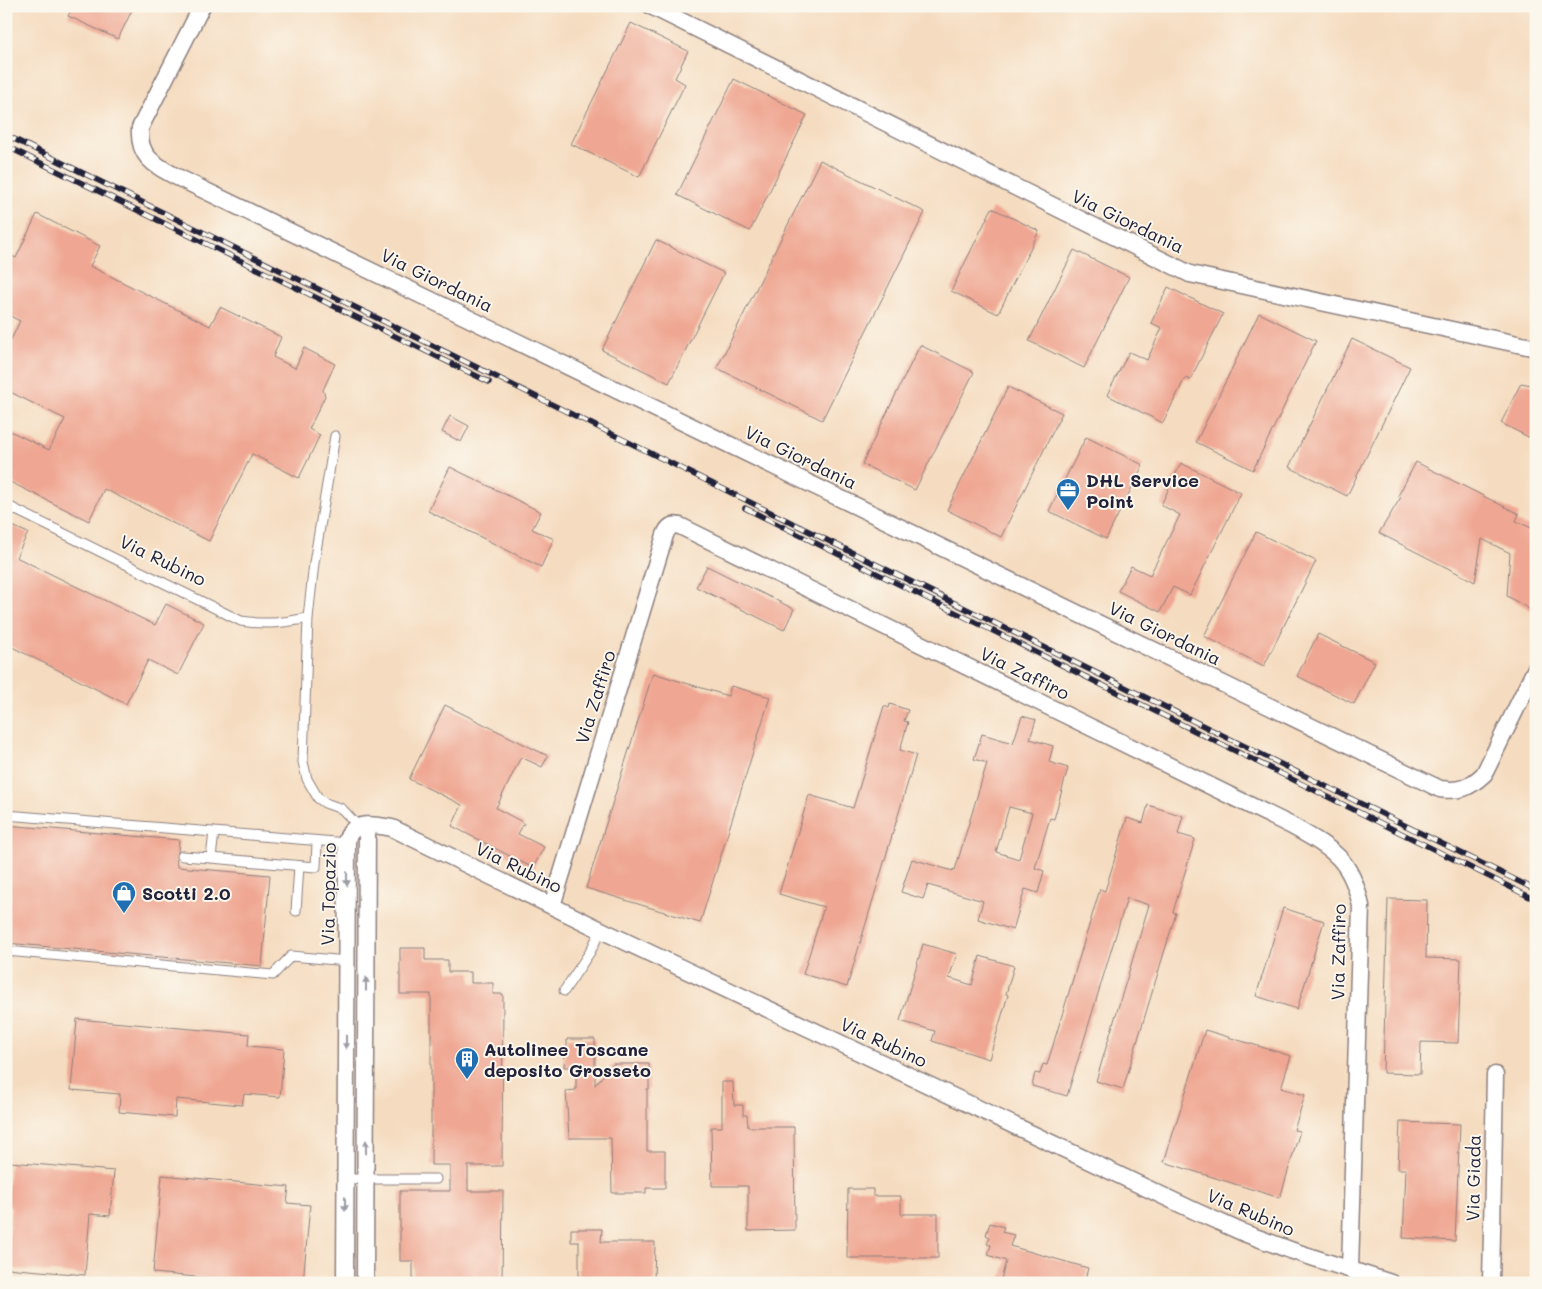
<svg xmlns="http://www.w3.org/2000/svg" width="1542" height="1289" viewBox="0 0 1542 1289" font-family="Mali,sans-serif">
	<rect width="100%" height="100%" fill="#fbf7ec"/>
	<filter id="ink" filterUnits="userSpaceOnUse"><feTurbulence type="fractalNoise" baseFrequency=".02" numOctaves="2"/><feDisplacementMap in="SourceGraphic" scale="10" xChannelSelector="R" yChannelSelector="G"/><feConvolveMatrix kernelMatrix="1 2 1 2 8 2 1 2 1" color-interpolation-filters="sRGB"/></filter>
	<filter id="wash" filterUnits="userSpaceOnUse"><feTurbulence type="fractalNoise" baseFrequency=".0096" numOctaves="4" result="noise"/><feDisplacementMap in="SourceGraphic" scale="20" xChannelSelector="R" yChannelSelector="G"/><feGaussianBlur stdDeviation="1.12" result="paint"/><feColorMatrix in="noise" values="0 0 0 0 0 0 0 0 0 0 0 0 0 0 0 0 0 1.4 0 .05"/><feComposite in="paint" operator="in"/></filter>
	<g filter="url(#wash)">
		<rect width="100%" height="100%" fill="#f5dcc0"/>
		<g id="blocks">
			<g fill="#efa793" fill-rule="evenodd">
				<polygon points="73,6 134,6 118,39 68,16"/>
				<polygon points="631,23 688,51 675,78 685,84 639,177 571,144"/>
				<polygon points="734,79 807,115 750,231 677,195"/>
				<polygon points="820,160 925,212 822,420 717,368"/>
				<polygon points="992,208 1039,231 998,314 951,291"/>
				<polygon points="37,214 100,246 90,266 210,326 220,307 281,337 273,357 295,368 304,348 335,364 323,390 325,396 309,429 320,435 299,478 252,454 209,541 104,489 89,521 6,480 6,429 49,450 65,419 6,390 6,350 20,321 6,314 6,253 16,258"/>
				<polygon points="656,240 724,273 669,383 602,350"/>
				<polygon points="1074,250 1129,277 1084,368 1029,341"/>
				<polygon points="1168,287 1223,314 1190,380 1185,378 1163,423 1107,395 1129,352 1147,360 1162,328 1151,323"/>
				<polygon points="1259,313 1316,341 1253,470 1196,442"/>
				<polygon points="1352,339 1410,367 1347,496 1289,467"/>
				<polygon points="920,345 974,372 915,490 862,464"/>
				<polygon points="1521,383 1536,386 1536,441 1501,423"/>
				<polygon points="1008,387 1062,413 1001,537 947,510"/>
				<polygon points="450,416 469,426 461,442 442,432"/>
				<polygon points="1086,437 1143,465 1106,539 1049,511"/>
				<polygon points="1416,462 1519,514 1516,521 1536,530 1536,593 1534,612 1507,596 1510,553 1482,539 1475,582 1379,533 1401,497 1398,496"/>
				<polygon points="1181,463 1241,493 1190,595 1173,587 1160,612 1118,591 1131,566 1150,575 1180,515 1161,505"/>
				<polygon points="450,467 541,512 532,529 554,539 541,567 428,511"/>
				<polygon points="6,523 28,533 16,557 155,625 166,604 204,623 178,675 148,660 126,704 6,644"/>
				<polygon points="1256,532 1316,561 1264,666 1204,636"/>
				<polygon points="707,566 794,609 784,630 696,587"/>
				<polygon points="1318,634 1375,662 1354,704 1297,676"/>
				<polygon points="653,673 728,696 731,686 770,697 700,923 586,888"/>
				<polygon points="890,704 908,710 904,721 908,722 900,750 916,755 847,987 803,974 824,907 779,894 809,795 853,808 884,706 889,708"/>
				<polygon points="445,705 548,756 542,767 521,757 496,808 524,823 518,834 544,847 533,868 452,826 462,805 409,779"/>
				<path d="M 1022,716 L 1036,720 L 1030,739 L 1053,746 L 1049,762 L 1068,768 L 1054,819 L 1050,818 L 1035,868 L 1044,871 L 1038,893 L 1025,889 L 1013,930 L 978,919 L 983,901 L 928,885 L 923,899 L 901,892 L 912,859 L 953,871 L 953,869 L 955,870 L 987,763 L 974,759 L 982,734 L 1013,743 ZM 1009,807 L 1032,813 L 1019,859 L 996,852 Z"/>
				<polygon points="1148,805 1183,816 1178,834 1195,839 1173,912 1176,913 1123,1089 1096,1081 1149,905 1127,898 1067,1096 1032,1086 1035,1073 1040,1074 1043,1064 1047,1065 1100,889 1105,891 1127,818 1143,823"/>
				<polygon points="6,825 179,840 178,852 176,855 177,867 270,875 262,966 6,943"/>
				<polygon points="1388,899 1427,900 1426,958 1461,959 1458,1043 1421,1042 1420,1074 1383,1073"/>
				<polygon points="1283,908 1324,921 1297,1009 1256,996"/>
				<polygon points="923,944 957,954 949,978 972,985 980,956 1014,966 1006,994 1008,995 989,1059 932,1041 935,1031 900,1021"/>
				<polygon points="400,948 425,948 425,960 448,960 448,972 471,972 471,983 493,983 493,994 503,994 502,1166 468,1166 468,1191 503,1191 502,1283 413,1283 413,1261 400,1261 400,1191 450,1191 450,1165 431,1165 431,994 400,994"/>
				<polygon points="77,1019 249,1034 248,1046 284,1049 280,1097 244,1094 242,1105 176,1099 175,1117 119,1112 120,1094 71,1090"/>
				<polygon points="1205,1030 1291,1056 1281,1088 1305,1095 1294,1130 1300,1131 1280,1198 1164,1162"/>
				<polygon points="567,1039 595,1039 595,1085 613,1064 649,1064 649,1089 647,1089 647,1151 665,1151 665,1188 646,1188 646,1193 612,1193 611,1138 569,1138 566,1091 576,1090 576,1067 564,1067 565,1048 567,1048"/>
				<polygon points="722,1082 733,1082 734,1105 743,1105 743,1115 747,1115 748,1127 794,1127 795,1230 748,1231 748,1186 712,1186 711,1127 722,1127"/>
				<polygon points="1400,1122 1460,1124 1455,1241 1403,1238 1406,1169 1398,1169"/>
				<polygon points="10,1162 114,1171 110,1216 90,1214 85,1275 6,1268 11,1207 6,1206"/>
				<polygon points="162,1175 289,1187 287,1203 310,1205 303,1283 260,1283 153,1273"/>
				<polygon points="848,1189 873,1189 873,1196 901,1196 901,1214 938,1214 938,1258 847,1258"/>
				<polygon points="990,1223 1004,1227 1002,1232 1014,1235 1010,1246 1088,1268 1084,1283 1000,1283 1006,1261 988,1255 991,1245 987,1244 990,1237 986,1235"/>
				<polygon points="571,1229 602,1229 601,1242 655,1242 654,1283 579,1283 579,1242 571,1242"/>
			</g>
		</g>
	</g>
	<g filter="url(#ink)">
		<use href="#blocks" fill-opacity="0" stroke="#8c7f7e" stroke-width="1"/>
		<g fill="none" stroke-linecap="round" stroke-linejoin="round">
			<g stroke="#8c7f7e" stroke-width="11">
				<g id="lane">
					<polyline points="335,436 314,563 308,618 303,762 307,779 318,798 325,803 342,809 358,826"/>
					<path d="M 6,505 L 241,621 C 267,625 282,623 308,618"/>
					<polyline points="6,815 347,843"/>
					<polyline points="182,856 211,858 214,832"/>
					<polyline points="211,858 316,867 317,842"/>
					<polyline points="296,911 299,866"/>
					<polyline points="6,951 273,975 291,956 347,961"/>
					<polyline points="564,991 590,952 601,930"/>
					<polyline points="346,1179 436,1179"/>
				</g>
			</g>
			<g stroke="#8c7f7e" stroke-width="19">
				<g id="street">
					<path d="M 202,6 L 140,128 C 138,156 153,164 175,176 L 1440,789 C 1460,792 1469,788 1484,774 L 1536,668"/>
					<polyline points="651,6 1190,274 1536,348"/>
					<path d="M 552,906 L 665,535 C 668,527 672,524 680,526 L 1292,826 C 1332,849 1351,858 1361,906 L 1350,1269"/>
					<path d="M 345,1283 L 347,839 C 353,820 377,825 392,828 L 601,930 L 1197,1212 L 1244,1233 L 1293,1251 L 1391,1283"/>
					<polyline points="365,1283 367,826"/>
					<polyline points="1491,1283 1495,1075"/>
				</g>
			</g>
			<use href="#lane" stroke="#fff" stroke-width="9"/>
			<use href="#street" stroke="#fff" stroke-width="16"/>
			<g stroke="#22223b" stroke-width="5.5">
				<g id="rail">
					<polyline points="6,135 1536,890"/>
					<polyline points="6,146 489,382"/>
					<polyline points="745,508 1536,900"/>
				</g>
			</g>
			<use href="#rail" stroke="#fbf7ec" stroke-width="4" stroke-dasharray="11" stroke-linecap="butt"/>
		</g>
		<defs><path id="oneway-solid" d="M-6-.8H1V-3.2L6.5 0L1 3.2V.8H-6Z" transform="scale(1.25)"/></defs>
		<g fill="#9c9ca7">
			<use href="#oneway-solid" transform="translate(347 879) rotate(90)"/>
			<use href="#oneway-solid" transform="translate(366 984) rotate(-90)"/>
			<use href="#oneway-solid" transform="translate(346 1042) rotate(90)"/>
			<use href="#oneway-solid" transform="translate(366 1147) rotate(-90)"/>
			<use href="#oneway-solid" transform="translate(345 1204) rotate(90)"/>
		</g>
	</g>
	<defs>
		<g id="office-pin" transform="scale(1.25)"><path d="M0 17L-7.5 6A9.5 9.5 0 1 1 7.5 6Z" fill="#1f6fb2" stroke="#fbf7ec"/><path d="M-6-3h4V-5.5h4V-3h4V5H-6ZM-1-4.5V-3h2v-1.5ZM-6 0V1H6V0Z" fill="#fff"/></g>
		<g id="shop-pin" transform="scale(1.25)"><path d="M0 17L-7.5 6A9.5 9.5 0 1 1 7.5 6Z" fill="#1f6fb2" stroke="#fbf7ec"/><path d="M-5-2.5h2.3a2.7 3.5 0 0 1 5.4 0H5L5.5 6h-11ZM-1.5-2.5h3a1.5 2.3 0 0 0-3 0Z" fill="#fff"/></g>
		<g id="building-pin" transform="scale(1.25)"><path d="M0 17L-7.5 6A9.5 9.5 0 1 1 7.5 6Z" fill="#1f6fb2" stroke="#fbf7ec"/><path d="M-4-6H4V6H1V3H-1V6H-4ZM-2.5-4.3h1.7v1.8h-1.7ZM.8-4.3h1.7v1.8H.8ZM-2.5-1h1.7V.8h-1.7ZM.8-1h1.7V.8H.8Z" fill="#fff"/></g>
	</defs>
	<g fill-rule="evenodd">
		<use href="#office-pin" x="1068" y="490"/>
		<use href="#shop-pin" x="124" y="893"/>
		<use href="#building-pin" x="467" y="1059"/>
	</g>
	<g text-anchor="middle" dominant-baseline="central" stroke-width="4" stroke-linejoin="round" paint-order="stroke">
		<g font-size="18" fill="#22223b" stroke="#fbf7ec">
			<text transform="translate(1128 221) rotate(26)">Via Giordania</text>
			<text transform="translate(437 280) rotate(26)">Via Giordania</text>
			<text transform="translate(801 457) rotate(26)">Via Giordania</text>
			<text transform="translate(163 560) rotate(26)">Via Rubino</text>
			<text transform="translate(1165 633) rotate(26)">Via Giordania</text>
			<text transform="translate(1025 673) rotate(26)">Via Zaffiro</text>
			<text transform="translate(595 697) rotate(-73)">Via Zaffiro</text>
			<text transform="translate(519 867) rotate(26)">Via Rubino</text>
			<text transform="translate(328 894) rotate(-89)">Via Topazio</text>
			<text transform="translate(1338 952) rotate(-89)">Via Zaffiro</text>
			<text transform="translate(884 1042) rotate(25)">Via Rubino</text>
			<text transform="translate(1473 1178) rotate(-89)">Via Giada</text>
			<text transform="translate(1251 1212) rotate(23)">Via Rubino</text>
		</g>
		<g font-size="18" font-weight="bold" fill="#22223b" stroke="#fbf7ec" text-anchor="start">
			<text x="1086" y="480">DHL Service<tspan x="1086" dy="21">Point</tspan></text>
			<text x="142" y="893">Scotti 2.0</text>
			<text x="484" y="1049">Autolinee Toscane<tspan x="484" dy="21">deposito Grosseto</tspan></text>
		</g>
	</g>
	<rect width="1542" height="1289" fill="none" stroke="#fbf7ec" stroke-width="25"/>
</svg>
